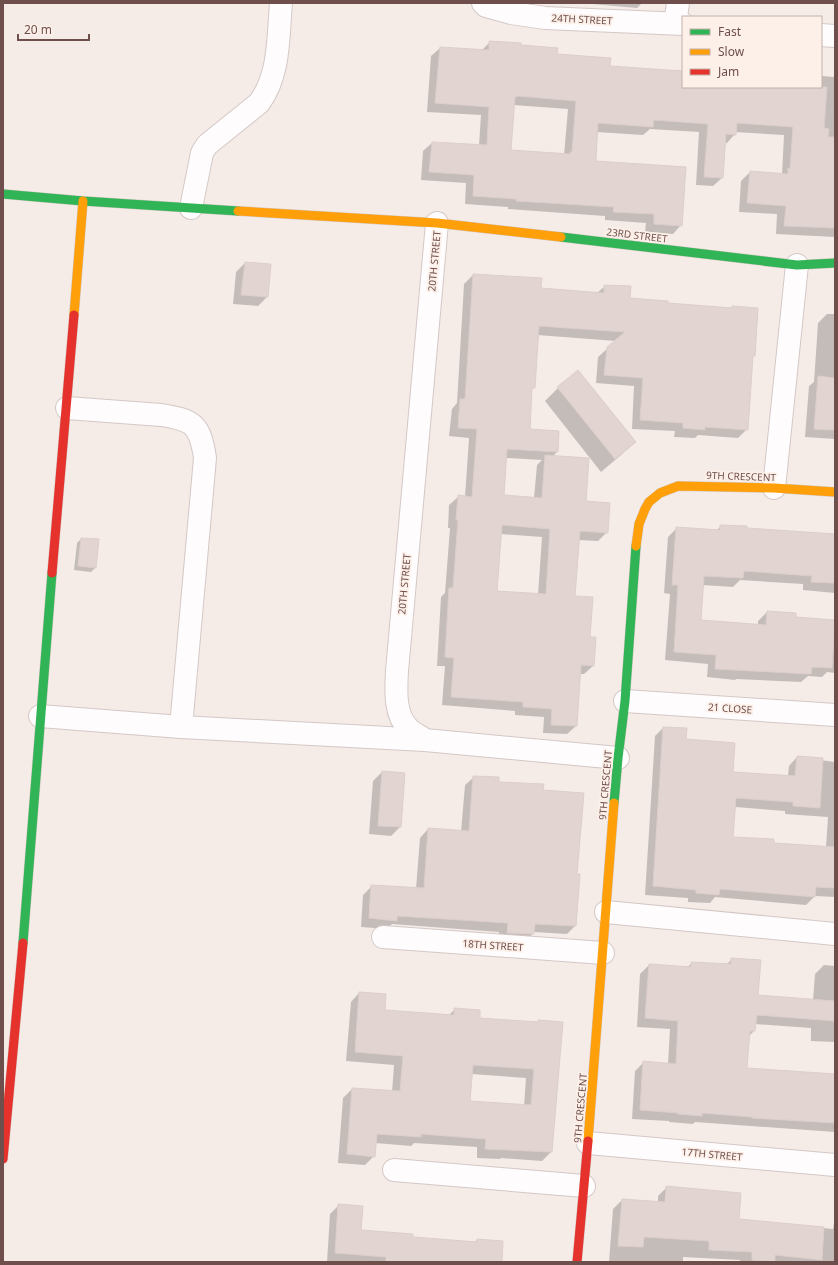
<svg xmlns="http://www.w3.org/2000/svg" width="838" height="1265" viewBox="0 0 838 1265" font-family="'Noto Sans',sans-serif">
	<rect width="100%" height="100%" fill="#f5ece8"/>
	<g fill="#0003" fill-rule="evenodd">
		<polygon points="581,3 642,3 637,8"/>
		<path d="M 490,42 L 520,46 L 609,67 L 683,71 L 683,87 L 821,87 L 821,76 L 835,77 L 835,237 L 776,234 L 777,214 L 739,212 L 741,181 L 750,172 L 782,175 L 784,135 L 735,132 L 735,134 L 727,143 L 725,143 L 722,178 L 713,186 L 696,185 L 699,132 L 650,129 L 643,135 L 597,132 L 595,162 L 681,225 L 673,234 L 645,232 L 646,223 L 605,220 L 605,216 L 508,209 L 508,207 L 465,204 L 466,183 L 421,180 L 423,151 L 432,143 L 479,145 L 481,115 L 427,112 L 431,56 L 440,48 L 481,51 ZM 513,105 L 568,109 L 564,155 L 510,151 Z"/>
		<polygon points="245,263 267,297 258,306 233,304 236,272"/>
		<path d="M 473,275 L 540,289 L 597,293 L 605,286 L 629,299 L 667,304 L 731,308 L 732,307 L 754,355 L 752,357 L 747,429 L 738,438 L 698,435 L 695,438 L 674,437 L 675,431 L 632,429 L 634,386 L 596,383 L 598,357 L 616,341 L 537,335 L 534,387 L 531,390 L 529,430 L 558,432 L 557,452 L 552,457 L 607,532 L 598,541 L 578,540 L 574,597 L 589,638 L 593,666 L 584,674 L 579,674 L 576,726 L 567,734 L 543,733 L 544,717 L 515,715 L 515,711 L 442,705 L 445,666 L 437,666 L 441,597 L 445,593 L 450,528 L 448,528 L 449,505 L 458,497 L 465,497 L 469,438 L 449,436 L 452,409 L 457,403 L 464,284 ZM 506,458 L 542,460 L 537,465 L 534,498 L 503,496 ZM 501,534 L 542,537 L 538,595 L 496,592 Z"/>
		<polygon points="827,314 835,314 835,439 805,437 809,386 814,382 818,323"/>
		<polygon points="578,372 635,442 621,455 601,472 545,401 558,388"/>
		<polygon points="721,526 746,529 835,535 835,593 803,590 803,584 740,580 733,587 702,585 700,621 758,625 758,621 767,612 795,618 835,621 835,673 827,672 822,677 808,676 801,682 736,679 735,680 707,677 708,664 665,660 670,594 664,593 668,537 677,528 716,531"/>
		<polygon points="81,539 95,568 91,572 74,570 77,543"/>
		<path d="M 663,728 L 685,740 L 732,772 L 788,776 L 789,766 L 797,757 L 835,762 L 835,897 L 815,896 L 806,905 L 715,897 L 710,903 L 688,902 L 688,898 L 645,895 L 655,736 ZM 735,807 L 785,811 L 785,814 L 828,817 L 826,847 L 773,843 L 732,837 Z"/>
		<polygon points="382,772 400,827 391,836 369,834 373,781"/>
		<polygon points="474,777 498,783 542,791 576,875 575,926 567,934 534,932 525,943 499,941 499,932 392,924 387,929 361,927 363,895 372,886 416,889 420,838 428,829 461,832 465,785"/>
		<polygon points="732,959 757,996 813,1000 815,974 824,965 835,966 835,1042 811,1041 811,1028 755,1024 754,1031 748,1037 746,1069 835,1075 835,1132 695,1122 693,1124 669,1122 669,1121 632,1119 635,1071 644,1062 668,1064 670,1029 637,1027 640,974 649,965 686,968 692,963 726,965"/>
		<path d="M 359,993 L 384,1011 L 448,1016 L 455,1009 L 479,1019 L 536,1023 L 538,1021 L 551,1152 L 542,1161 L 501,1158 L 500,1159 L 477,1158 L 477,1147 L 414,1143 L 411,1146 L 375,1143 L 374,1156 L 365,1165 L 338,1163 L 343,1098 L 352,1089 L 392,1092 L 394,1065 L 346,1061 L 351,1002 ZM 471,1074 L 526,1078 L 524,1106 L 469,1102 Z"/>
		<polygon points="667,1187 738,1220 833,1229 835,1217 835,1262 740,1262 740,1260 683,1257 683,1262 609,1262 613,1209 622,1200 658,1203 658,1196"/>
		<polygon points="339,1205 360,1231 412,1238 475,1242 477,1240 501,1262 327,1262 330,1214"/>
	</g>
	<g fill="#e1d4d1" stroke="#ddcecb" fill-rule="evenodd">
		<path d="M 489,41 L 521,43 L 521,45 L 558,48 L 557,54 L 611,58 L 610,66 L 683,71 L 683,87 L 827,87 L 824,128 L 829,129 L 828,137 L 835,137 L 835,228 L 784,226 L 786,206 L 747,203 L 750,171 L 788,174 L 788,168 L 790,169 L 793,127 L 737,123 L 736,135 L 726,134 L 723,178 L 704,177 L 708,124 L 654,120 L 653,127 L 598,123 L 596,161 L 686,167 L 682,226 L 654,224 L 654,214 L 613,212 L 614,207 L 516,201 L 516,199 L 473,196 L 474,175 L 429,172 L 432,142 L 487,145 L 489,107 L 435,103 L 440,47 L 489,50 ZM 518,96 L 576,101 L 572,152 L 570,152 L 570,154 L 511,150 L 515,97 Z"/>
		<polygon points="245,262 271,264 268,297 241,295"/>
		<path d="M 473,274 L 542,278 L 541,288 L 604,293 L 604,285 L 631,286 L 630,298 L 668,301 L 668,303 L 732,308 L 732,306 L 758,308 L 755,356 L 753,356 L 748,430 L 705,427 L 705,430 L 683,428 L 683,423 L 640,420 L 643,378 L 604,375 L 607,347 L 625,332 L 539,326 L 535,388 L 532,388 L 530,429 L 559,431 L 558,452 L 507,449 L 504,495 L 542,498 L 545,455 L 589,458 L 586,501 L 610,503 L 608,533 L 580,531 L 575,596 L 593,597 L 590,637 L 596,637 L 594,666 L 581,665 L 577,726 L 551,725 L 552,709 L 523,707 L 523,702 L 451,697 L 454,658 L 445,657 L 449,588 L 453,588 L 458,520 L 456,520 L 458,495 L 472,497 L 477,429 L 458,428 L 460,399 L 465,399 ZM 502,525 L 550,529 L 546,594 L 497,591 Z"/>
		<polygon points="578,370 636,442 615,459 557,387"/>
		<polygon points="818,376 835,378 835,430 814,429"/>
		<polygon points="720,525 747,526 747,528 835,534 835,583 811,582 812,576 744,571 743,578 704,576 701,620 766,625 767,611 796,613 796,617 835,620 832,668 812,667 811,674 715,669 716,655 674,652 678,585 672,585 676,527 720,530"/>
		<polygon points="81,538 99,539 96,568 78,566"/>
		<polygon points="663,727 687,728 686,739 735,743 733,772 795,776 797,756 823,758 820,808 793,806 793,802 736,798 733,837 774,839 774,843 835,847 835,888 816,887 815,897 720,889 719,895 696,893 696,890 653,886"/>
		<polygon points="382,771 405,773 401,827 378,826"/>
		<polygon points="473,776 499,777 499,782 544,784 543,790 584,793 577,874 580,874 576,926 535,924 534,934 507,933 508,923 397,916 397,921 369,918 371,885 424,888 428,828 469,831"/>
		<polygon points="731,958 761,960 758,995 835,1001 835,1021 757,1015 755,1031 750,1031 747,1068 835,1074 835,1123 752,1118 752,1117 702,1113 702,1116 678,1114 678,1113 640,1110 643,1061 676,1064 678,1021 645,1018 649,964 691,967 691,962 731,964"/>
		<path d="M 359,992 L 386,994 L 385,1010 L 454,1015 L 454,1008 L 480,1010 L 480,1018 L 538,1022 L 538,1020 L 563,1022 L 552,1152 L 485,1149 L 486,1139 L 421,1134 L 421,1137 L 377,1134 L 375,1157 L 347,1154 L 352,1088 L 400,1091 L 403,1056 L 355,1052 ZM 473,1065 L 534,1069 L 531,1105 L 470,1101 Z"/>
		<polygon points="666,1186 741,1193 739,1219 824,1227 822,1260 775,1255 775,1262 752,1260 752,1252 709,1250 709,1241 644,1237 643,1247 618,1246 622,1199 665,1202"/>
		<polygon points="338,1204 363,1206 361,1230 413,1234 413,1237 477,1242 477,1239 503,1241 502,1262 386,1262 386,1257 335,1253"/>
	</g>
	<g fill="none" stroke-linecap="round" stroke-linejoin="round">
		<g stroke="#d3c8c6" stroke-width="24">
			<g id="street">
				<polyline points="483,3 486,6 511,13 545,18 683,24"/>
				<polyline points="675,23 678,3"/>
				<polyline points="821,35 835,36"/>
				<path d="M 191,208 L 202,153 L 207,145 L 259,103 C 280,75 278,37 281,3"/>
				<path d="M 437,223 L 397,671 C 396,690 394,715 409,729 C 413,733 420,736 425,740 L 618,758"/>
				<path d="M 67,408 L 161,415 C 193,420 200,424 205,458 L 181,727"/>
				<polyline points="774,488 797,265"/>
				<polyline points="625,701 835,715"/>
				<polyline points="40,716 181,727 425,740"/>
				<polyline points="606,912 835,934"/>
				<polyline points="383,937 603,953"/>
				<polyline points="588,1143 835,1165"/>
				<polyline points="394,1170 584,1186"/>
			</g>
		</g>
		<g stroke="#d4c8c4" stroke-width="10">
			<g id="fast">
				<polyline points="3,194 83,201 238,211"/>
				<polyline points="561,237 797,265 835,263"/>
				<polyline points="614,803 618,758 625,701 636,546"/>
				<polyline points="23,943 52,573"/>
			</g>
		</g>
		<g stroke="#d4c8c4" stroke-width="10">
			<g id="slow">
				<polyline points="238,211 437,223 561,237"/>
				<polyline points="74,315 83,201"/>
				<polyline points="636,546 639,524 645,509 649,502 660,493 678,486 774,488 835,492"/>
				<polyline points="588,1141 614,803"/>
			</g>
		</g>
		<g stroke="#d4c8c4" stroke-width="10">
			<g id="jam">
				<polyline points="52,573 74,315"/>
				<polyline points="3,1159 23,943"/>
				<polyline points="577,1262 588,1141"/>
			</g>
		</g>
		<use href="#street" stroke="#fefcfc" stroke-width="22"/>
		<use href="#fast" stroke="#30b455" stroke-width="9"/>
		<use href="#slow" stroke="#ff9f0a" stroke-width="9"/>
		<use href="#jam" stroke="#e5322d" stroke-width="9"/>
	</g>
	<g text-anchor="middle" dominant-baseline="central" stroke-width="3.5" stroke-linejoin="round" paint-order="stroke">
		<g font-size="10" fill="#6f4f4c" stroke="#fdf0e9">
			<text transform="translate(582 19) rotate(3)">24TH STREET</text>
			<text transform="translate(637 235) rotate(7)">23RD STREET</text>
			<text transform="translate(434 261) rotate(-85)">20TH STREET</text>
			<text transform="translate(741 476) rotate(2)">9TH CRESCENT</text>
			<text transform="translate(404 584) rotate(-85)">20TH STREET</text>
			<text transform="translate(730 708) rotate(4)">21 CLOSE</text>
			<text transform="translate(605 785) rotate(-85)">9TH CRESCENT</text>
			<text transform="translate(493 945) rotate(4)">18TH STREET</text>
			<text transform="translate(580 1108) rotate(-85)">9TH CRESCENT</text>
			<text transform="translate(712 1154) rotate(5)">17TH STREET</text>
		</g>
	</g>
	<rect width="838" height="1265" fill="none" stroke="#6f4f4c" stroke-width="8"/>
	<rect x="682" y="16" width="140" height="72" fill="#fdf0e9" stroke="#c4b0aa"/>
	<rect x="690" y="29" width="20" height="6" fill="#30b455" stroke="#c4b0aa"/>
	<text x="718" y="36" font-size="12" fill="#6f4f4c">Fast</text>
	<rect x="690" y="49" width="20" height="6" fill="#ff9f0a" stroke="#c4b0aa"/>
	<text x="718" y="56" font-size="12" fill="#6f4f4c">Slow</text>
	<rect x="690" y="69" width="20" height="6" fill="#e5322d" stroke="#c4b0aa"/>
	<text x="718" y="76" font-size="12" fill="#6f4f4c">Jam</text>
	<path d="M18 34v6h71v-6" fill="none" stroke="#6f4f4c" stroke-width="2"/>
	<text x="24" y="34" font-size="12" fill="#6f4f4c" stroke="#fdf0e9" stroke-width="3" paint-order="stroke">20 m</text>
</svg>
